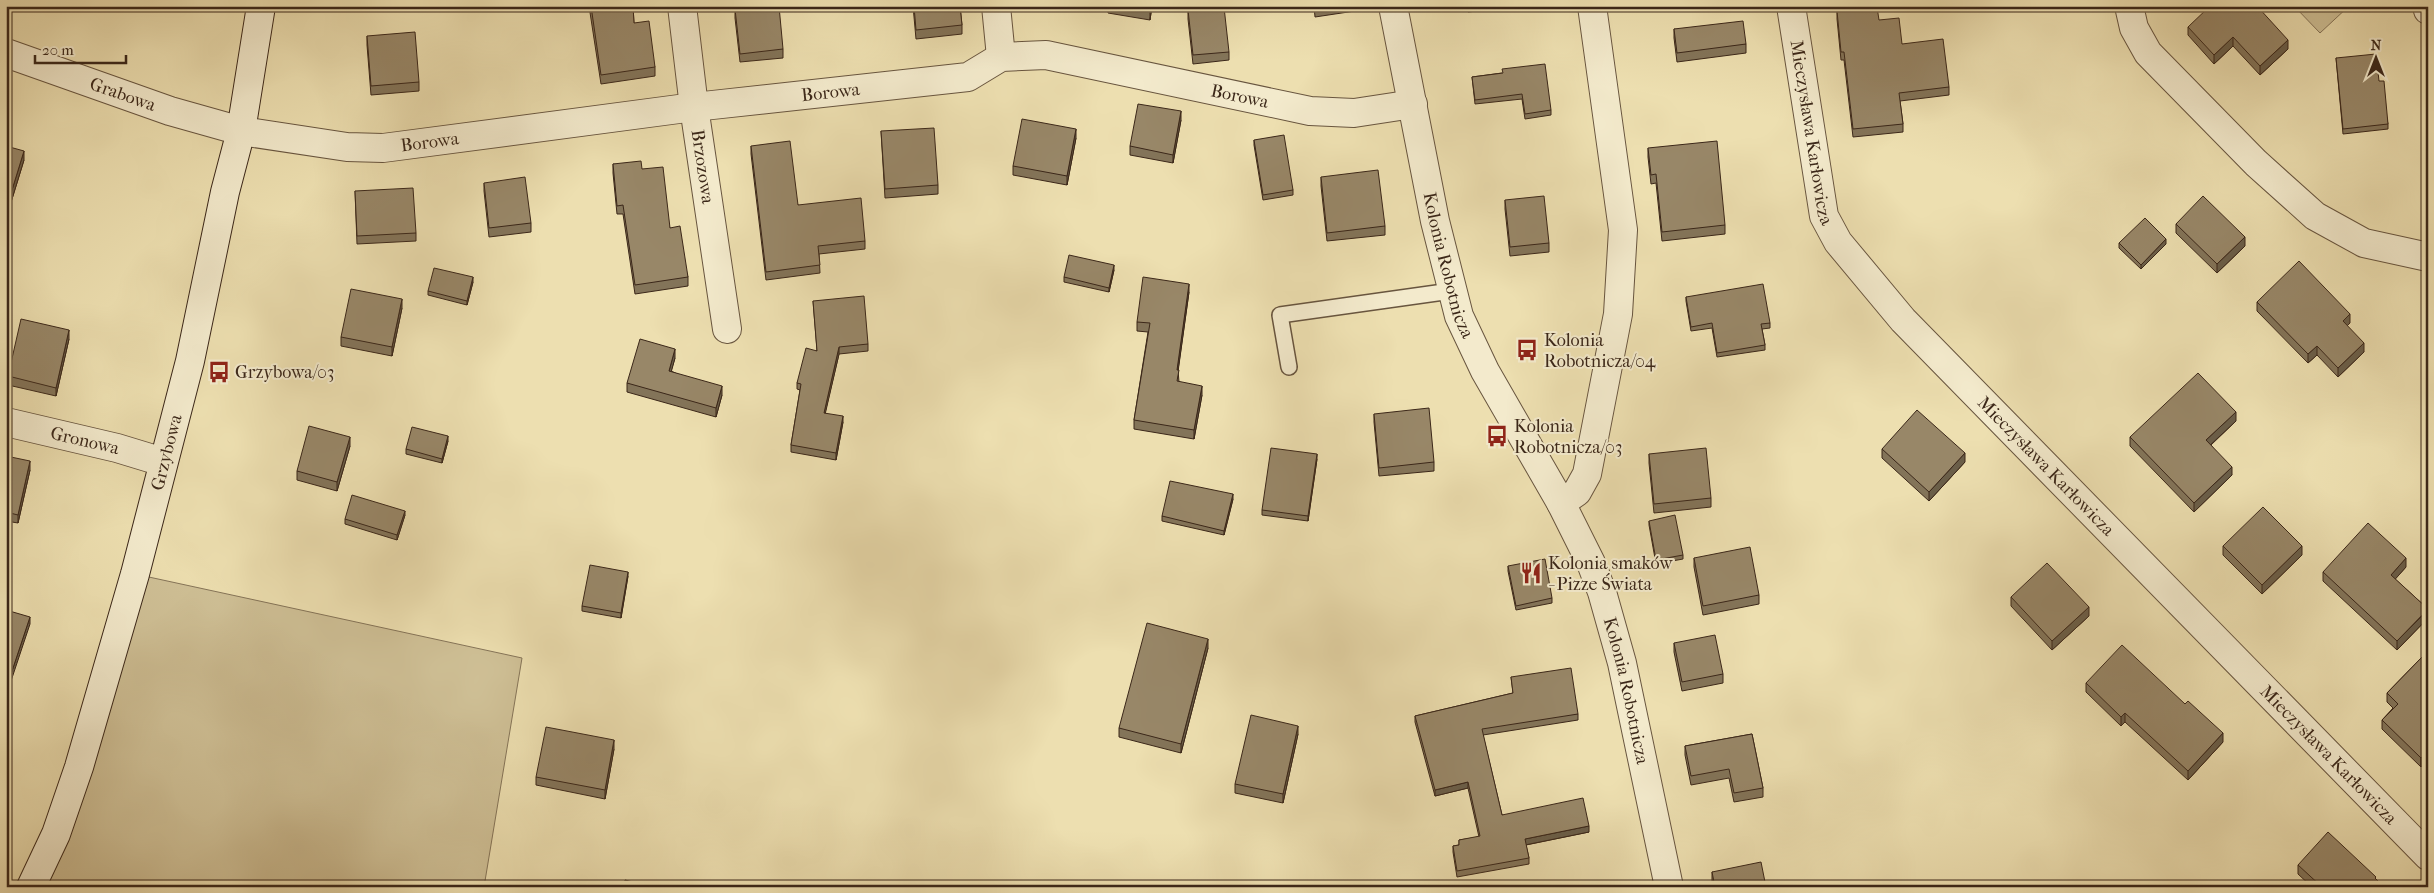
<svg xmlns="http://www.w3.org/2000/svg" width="2434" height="893" viewBox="0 0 2434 893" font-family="'IM FELL French Canon',serif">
	<rect width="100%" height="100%" fill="#eddfb0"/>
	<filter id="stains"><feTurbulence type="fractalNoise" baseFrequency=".004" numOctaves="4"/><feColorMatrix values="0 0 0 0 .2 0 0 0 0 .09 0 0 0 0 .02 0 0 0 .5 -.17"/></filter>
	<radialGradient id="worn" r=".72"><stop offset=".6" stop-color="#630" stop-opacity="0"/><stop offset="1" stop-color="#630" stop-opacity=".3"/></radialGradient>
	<g fill="#cfc096" stroke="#857458">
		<polygon points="2294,6 2349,6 2320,33"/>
		<polygon points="135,574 522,658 484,887 31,887"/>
	</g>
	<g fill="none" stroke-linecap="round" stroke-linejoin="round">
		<g stroke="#68553f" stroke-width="18">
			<polyline id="service" points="1289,367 1280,315 1451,291"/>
		</g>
		<g stroke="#68553f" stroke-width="30">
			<g id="minor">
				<path id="s1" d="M 682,6 L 694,107 L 727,329"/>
				<polyline points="996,6 1001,57"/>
				<path id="s2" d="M 1791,6 L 1824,216 L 1838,242 L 1903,320 L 2428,856"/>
				<polyline points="2129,6 2134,28 2148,53 2256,163 2315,216 2364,243 2428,257"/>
				<polyline points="2427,6 2428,10"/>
				<path id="s3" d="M 6,53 L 170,111 L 241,131 L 347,147 L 383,148 L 694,107 L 968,77 L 1001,57 L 1046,55 L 1310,111 L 1354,113 L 1413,104"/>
				<path id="s4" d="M 6,422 L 117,448 L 163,462"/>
				<polyline points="1561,503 1577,492 1587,474 1618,314 1623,230 1592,6"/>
			</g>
		</g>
		<g stroke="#68553f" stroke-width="30">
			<g id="tertiary">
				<path id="s5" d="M 1393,6 L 1435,221 L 1459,316 L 1485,371 L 1561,503 L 1591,563 L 1602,592 L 1622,663 L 1669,887"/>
			</g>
		</g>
		<g stroke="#3b2719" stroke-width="30">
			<g id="secondary">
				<path id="s6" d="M 31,887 L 56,834 L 79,767 L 135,574 L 190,361 L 225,192 L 241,131 L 261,6"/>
			</g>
		</g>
		<use href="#service" stroke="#f3eacc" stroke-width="15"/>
		<use href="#minor" stroke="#f3eacc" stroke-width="28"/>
		<use href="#tertiary" stroke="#f3eacc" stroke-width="28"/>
		<use href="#secondary" stroke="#f3eacc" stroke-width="28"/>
	</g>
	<g fill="#837459" stroke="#3b2719">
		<polygon points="589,6 633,6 634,23 655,67 655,76 601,84"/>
		<polygon points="913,6 960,6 962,25 962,34 916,39"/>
		<polygon points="1108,6 1152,6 1150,20 1108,13"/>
		<polygon points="1314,6 1355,6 1355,11 1315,17"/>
		<polygon points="1467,6 1523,6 1468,12"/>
		<polygon points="735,9 783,49 783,58 740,62 735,18"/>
		<polygon points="1188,10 1229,52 1229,60 1193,64 1188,19"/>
		<polygon points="1837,11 1879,20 1902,44 1949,87 1949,95 1900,101 1903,124 1903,132 1853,137 1844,60 1841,60 1837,19"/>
		<polygon points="2188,27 2288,49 2260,75 2233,46 2214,64 2188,35"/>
		<polygon points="1674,29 1746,44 1746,53 1677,62 1674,38"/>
		<polygon points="367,36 419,82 419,91 371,95 367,45"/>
		<polygon points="2336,58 2379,81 2388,124 2388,129 2343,134"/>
		<polygon points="1502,73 1551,110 1551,115 1525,119 1522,99 1475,104 1472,77"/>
		<polygon points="1181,120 1173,163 1130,155 1130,146"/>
		<polygon points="881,131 938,185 938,194 885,198"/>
		<polygon points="1076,138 1067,185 1013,175 1013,166"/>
		<polygon points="1254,140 1293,190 1293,195 1263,200 1254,145"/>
		<polygon points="6,146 24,160 8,212 6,211"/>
		<polygon points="751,146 798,205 865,241 865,249 819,254 820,273 766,280 751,154"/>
		<polygon points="1648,148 1725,225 1725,234 1662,241 1656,183 1651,184 1648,157"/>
		<polygon points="613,164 642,169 670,228 688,277 688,286 635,294 623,214 617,214 613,173"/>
		<polygon points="1321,177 1385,226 1385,235 1327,241 1321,186"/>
		<polygon points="484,183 531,223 531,232 489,237 484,191"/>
		<polygon points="355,191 416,233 416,241 357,244"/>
		<polygon points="1505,200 1549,243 1549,252 1510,256 1505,209"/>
		<polygon points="2176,224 2245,246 2217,273 2176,233"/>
		<polygon points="2119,243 2166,244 2141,269 2119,248"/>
		<polygon points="1114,270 1109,292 1064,282 1064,277"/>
		<polygon points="473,282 467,305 428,295 428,291"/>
		<polygon points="1189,292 1178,370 1179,382 1202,395 1194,439 1134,429 1134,420 1148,332 1137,331 1137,322"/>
		<polygon points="1686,297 1770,323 1770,328 1762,329 1765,345 1765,350 1717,357 1712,328 1691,331 1686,301"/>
		<polygon points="813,301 868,344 868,351 839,354 825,413 843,422 836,460 791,452 791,445 800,390 797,389 797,383 817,350"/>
		<polygon points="2257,302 2350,323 2347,326 2364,352 2338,377 2317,355 2308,363 2257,311"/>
		<polygon points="402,308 392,356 341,346 341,337"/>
		<polygon points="69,339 56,396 8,385 8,376"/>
		<polygon points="675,358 671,371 722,395 716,417 627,392 627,383"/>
		<polygon points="1374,414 1434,462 1434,471 1379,476 1374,422"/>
		<polygon points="2236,421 2211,445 2232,475 2194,512 2130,446 2130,437"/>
		<polygon points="448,441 442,463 406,454 406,449"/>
		<polygon points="350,446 337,491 297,480 297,471"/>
		<polygon points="1882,449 1965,462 1929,501 1882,458"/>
		<polygon points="1649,454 1711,498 1711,507 1654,513 1649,463"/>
		<polygon points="6,456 30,470 18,523 6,521"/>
		<polygon points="1317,459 1308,521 1262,515 1262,510"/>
		<polygon points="1233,499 1224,535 1162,521 1162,516"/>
		<polygon points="405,515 397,540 345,524 345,519"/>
		<polygon points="1649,521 1683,555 1683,559 1656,564 1649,525"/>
		<polygon points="2223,546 2302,555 2262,594 2223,555"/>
		<polygon points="1694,558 1759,595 1759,604 1703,615 1694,567"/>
		<polygon points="1508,566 1552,598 1552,603 1516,610 1508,571"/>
		<polygon points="2406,567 2395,579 2428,609 2428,618 2397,650 2323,581 2323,572"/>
		<polygon points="628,576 621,618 582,611 582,606"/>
		<polygon points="2011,597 2089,616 2052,650 2011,606"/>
		<polygon points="1674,643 1723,674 1723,683 1682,691 1674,652"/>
		<polygon points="1208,648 1181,753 1119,737 1119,728"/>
		<polygon points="2424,655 2421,767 2382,729 2382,720 2393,708 2387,702 2387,693"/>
		<polygon points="1511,677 1578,714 1578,720 1483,735 1502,815 1589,832 1526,845 1529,858 1529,864 1457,877 1453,852 1453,846 1459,845 1459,840 1479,837 1468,788 1435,796 1415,722 1415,716 1513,693"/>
		<polygon points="2086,683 2185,704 2223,742 2188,780 2125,722 2121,726 2086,692"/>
		<polygon points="1298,734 1283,803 1235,793 1235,784"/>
		<polygon points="1752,734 1763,788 1763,797 1734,802 1729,778 1691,785 1685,755 1685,746"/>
		<polygon points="614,749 605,799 536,785 536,777"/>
		<polygon points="2298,865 2376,879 2384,887 2312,887 2298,874"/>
		<polygon points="1712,872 1766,887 1713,887 1712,881"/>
	</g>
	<g fill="#6a5e49" stroke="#3b2719">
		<polygon points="1151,6 1152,6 1150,20 1150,11"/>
		<polygon points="2233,37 2233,46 2214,64 2214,55"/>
		<polygon points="2288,40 2288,49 2260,75 2260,66"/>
		<polygon points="1181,111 1181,120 1173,163 1173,155"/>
		<polygon points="1076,129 1076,138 1067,185 1067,176"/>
		<polygon points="24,151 24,160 8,212 8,203"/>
		<polygon points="2245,237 2245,246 2217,273 2217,264"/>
		<polygon points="2166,239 2166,244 2141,269 2141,265"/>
		<polygon points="1114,265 1114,270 1109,292 1109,288"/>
		<polygon points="473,277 473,282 467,305 467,301"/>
		<polygon points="1189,284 1189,292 1177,379 1177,370"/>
		<polygon points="402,299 402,308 392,356 392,347"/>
		<polygon points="2350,314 2350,323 2343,330 2343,321"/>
		<polygon points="69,330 69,339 56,396 56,388"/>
		<polygon points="2364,343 2364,352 2338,377 2338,368"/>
		<polygon points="2317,346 2317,355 2308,363 2308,354"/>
		<polygon points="839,347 839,354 824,419 824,413"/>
		<polygon points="675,349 675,358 669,380 669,371"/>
		<polygon points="722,386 722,395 716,417 716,408"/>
		<polygon points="1202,386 1202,395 1194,439 1194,430"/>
		<polygon points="2236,412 2236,421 2206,449 2206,440"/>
		<polygon points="843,416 843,422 836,460 836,453"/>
		<polygon points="448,436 448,441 442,463 442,459"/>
		<polygon points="350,437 350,446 337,491 337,482"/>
		<polygon points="1965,453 1965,462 1929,501 1929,492"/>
		<polygon points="1317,454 1317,459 1308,521 1308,516"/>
		<polygon points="30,461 30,470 18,523 18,515"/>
		<polygon points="2232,467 2232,475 2194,512 2194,503"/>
		<polygon points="1233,494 1233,499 1224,535 1224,531"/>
		<polygon points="405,511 405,515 397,540 397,535"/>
		<polygon points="2302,546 2302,555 2262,594 2262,585"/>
		<polygon points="2406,558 2406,567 2391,584 2391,575"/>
		<polygon points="628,572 628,576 621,618 621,613"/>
		<polygon points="2089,607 2089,616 2052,650 2052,641"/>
		<polygon points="2428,610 2428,618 2397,650 2397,641"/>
		<polygon points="30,617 30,624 6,696 6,689"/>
		<polygon points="1208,639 1208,648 1181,753 1181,744"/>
		<polygon points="2125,713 2125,722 2121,726 2121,717"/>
		<polygon points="1298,726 1298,734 1283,803 1283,794"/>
		<polygon points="2223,733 2223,742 2188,780 2188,771"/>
		<polygon points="614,740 614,749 605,799 605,790"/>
		<polygon points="2428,751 2428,760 2421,767 2421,758"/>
		<polygon points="1468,782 1468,788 1435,796 1435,790"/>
		<polygon points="1589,826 1589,832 1525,845 1525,839"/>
	</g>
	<g fill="#988768" stroke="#3b2719">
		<polygon points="591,6 633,6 634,23 649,21 655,67 601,75"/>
		<polygon points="736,6 779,6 783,49 740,54 735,9"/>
		<polygon points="914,6 960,6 962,25 916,30"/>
		<polygon points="1124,6 1151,6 1150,11"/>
		<polygon points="1315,6 1328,6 1315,8"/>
		<polygon points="2210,6 2257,6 2288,40 2260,66 2233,37 2214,55 2188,27"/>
		<polygon points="1224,7 1229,52 1193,55 1188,10"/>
		<polygon points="1877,7 1879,20 1899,18 1902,44 1943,39 1949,87 1899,93 1903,124 1853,129 1844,52 1841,52 1837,11"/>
		<polygon points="1743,21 1746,44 1677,53 1674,29"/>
		<polygon points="415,32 419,82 371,86 367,36"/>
		<polygon points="2376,54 2379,81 2384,81 2388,124 2343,129 2336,58"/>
		<polygon points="1545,64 1551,110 1525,114 1522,94 1475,100 1472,77 1503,73 1502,69"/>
		<polygon points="1138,104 1181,111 1173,155 1130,146"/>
		<polygon points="1022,119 1076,129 1067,176 1013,166"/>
		<polygon points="934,128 938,185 885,189 881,131"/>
		<polygon points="1284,135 1293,190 1263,195 1254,140"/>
		<polygon points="790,141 798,205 861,198 865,241 818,246 820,265 766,272 751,146"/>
		<polygon points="1717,141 1725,225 1662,232 1656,174 1651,175 1648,148"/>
		<polygon points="6,146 24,151 8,203 6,203"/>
		<polygon points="641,161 642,169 663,167 670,228 680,226 688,277 635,285 623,205 617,206 613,164"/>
		<polygon points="1378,170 1385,226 1327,233 1321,177"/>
		<polygon points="525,177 531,223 489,228 484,183"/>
		<polygon points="413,188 416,233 357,236 355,191"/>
		<polygon points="1544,196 1549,243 1510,247 1505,200"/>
		<polygon points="2203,196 2245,237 2217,264 2176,224"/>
		<polygon points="2145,218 2166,239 2141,265 2119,243"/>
		<polygon points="1069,255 1114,265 1109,288 1064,277"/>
		<polygon points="2299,261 2350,314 2343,321 2364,343 2338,368 2317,346 2308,354 2257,302"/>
		<polygon points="434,268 473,277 467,301 428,291"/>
		<polygon points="1143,277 1189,284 1177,370 1179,370 1177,381 1202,386 1194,430 1134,420 1150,323 1137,322"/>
		<polygon points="1763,284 1770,323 1761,324 1765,345 1717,353 1712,323 1691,327 1686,297"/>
		<polygon points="351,289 402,299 392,347 341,337"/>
		<polygon points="864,296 868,344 839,347 824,413 843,416 836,453 791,445 801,384 797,383 806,348 817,351 813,301"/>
		<polygon points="21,319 69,330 56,388 8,376"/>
		<polygon points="640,339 675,349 669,371 722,386 716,408 627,383"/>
		<polygon points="2198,373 2236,412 2206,440 2232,467 2194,503 2130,437"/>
		<polygon points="1429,408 1434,462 1379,468 1374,414"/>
		<polygon points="1917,410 1965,453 1929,492 1882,449"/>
		<polygon points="309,426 350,437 337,482 297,471"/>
		<polygon points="412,427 448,436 442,459 406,449"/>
		<polygon points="1271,448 1317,454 1308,516 1262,510"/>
		<polygon points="1706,448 1711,498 1654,504 1649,454"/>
		<polygon points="6,456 30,461 18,515 6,512"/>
		<polygon points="1170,481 1233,494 1224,531 1162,516"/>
		<polygon points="352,495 405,511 397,535 345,519"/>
		<polygon points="2263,507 2302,546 2262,585 2223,546"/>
		<polygon points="1675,515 1683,555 1656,560 1649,521"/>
		<polygon points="2368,523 2406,558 2391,575 2428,609 2397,641 2323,572"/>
		<polygon points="1750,547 1759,595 1703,606 1694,558"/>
		<polygon points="1545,559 1552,598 1516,606 1508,566"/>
		<polygon points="2047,563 2089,607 2052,641 2011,597"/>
		<polygon points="590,565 628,572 621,613 582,606"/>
		<polygon points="6,610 30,617 6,689"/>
		<polygon points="1147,623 1208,639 1181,744 1119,728"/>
		<polygon points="1715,635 1723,674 1682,682 1674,643"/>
		<polygon points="2122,645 2185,704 2188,701 2223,733 2188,771 2125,713 2121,717 2086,683"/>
		<polygon points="2424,655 2428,659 2428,751 2421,758 2382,720 2398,704 2387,693"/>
		<polygon points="1571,668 1578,714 1482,729 1502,815 1583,798 1589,826 1525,839 1529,858 1457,871 1453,846 1459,845 1459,840 1480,836 1468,782 1435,790 1415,716 1513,693 1511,677"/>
		<polygon points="1251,715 1298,726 1283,794 1235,784"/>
		<polygon points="546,727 614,740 605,790 536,777"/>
		<polygon points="1752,734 1763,788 1734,793 1729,769 1691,776 1685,746"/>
		<polygon points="2328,832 2376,877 2375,878 2384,887 2322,887 2298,865"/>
		<polygon points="1761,862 1766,887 1715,887 1712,872"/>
		<polygon points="625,880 653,887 624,887"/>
	</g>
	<defs>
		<g id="bus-bare" transform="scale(1.725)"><path d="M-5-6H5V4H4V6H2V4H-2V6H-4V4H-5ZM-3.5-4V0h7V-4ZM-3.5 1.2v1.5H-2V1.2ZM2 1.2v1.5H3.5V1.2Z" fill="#8f2418" stroke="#f3eacc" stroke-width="2.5" paint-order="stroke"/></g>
		<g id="restaurant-bare" transform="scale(1.725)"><path d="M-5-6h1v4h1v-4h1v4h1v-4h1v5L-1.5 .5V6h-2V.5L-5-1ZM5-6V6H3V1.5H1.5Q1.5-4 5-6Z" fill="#8f2418" stroke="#f3eacc" stroke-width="2.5" paint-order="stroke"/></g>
	</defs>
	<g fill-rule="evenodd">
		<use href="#bus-bare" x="1527" y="350"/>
		<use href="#bus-bare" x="219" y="372"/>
		<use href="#bus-bare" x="1497" y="436"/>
		<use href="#restaurant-bare" x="1531" y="573"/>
	</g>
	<g text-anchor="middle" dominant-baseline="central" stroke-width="4" stroke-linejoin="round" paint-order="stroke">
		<g font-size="18" fill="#3b2719" stroke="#f3eacc">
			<text stroke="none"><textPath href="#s3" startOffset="842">Borowa</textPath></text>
			<text stroke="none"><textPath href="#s3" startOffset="124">Grabowa</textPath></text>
			<text stroke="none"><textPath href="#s3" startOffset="1262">Borowa</textPath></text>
			<text stroke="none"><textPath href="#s2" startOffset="128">Mieczysława Karłowicza</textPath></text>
			<text stroke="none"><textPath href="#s3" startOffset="438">Borowa</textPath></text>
			<text stroke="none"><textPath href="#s1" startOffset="162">Brzozowa</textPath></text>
			<text stroke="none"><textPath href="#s5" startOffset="265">Kolonia Robotnicza</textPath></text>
			<text stroke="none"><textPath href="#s4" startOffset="81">Gronowa</textPath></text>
			<text stroke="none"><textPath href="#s6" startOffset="456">Grzybowa</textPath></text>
			<text stroke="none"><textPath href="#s2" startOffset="548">Mieczysława Karłowicza</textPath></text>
			<text stroke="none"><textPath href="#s5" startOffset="730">Kolonia Robotnicza</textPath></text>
			<text stroke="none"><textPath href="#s2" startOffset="952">Mieczysława Karłowicza</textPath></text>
		</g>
		<g font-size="18" fill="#3b2719" stroke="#f3eacc" text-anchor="start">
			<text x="1544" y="340">Kolonia<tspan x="1544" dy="21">Robotnicza/04</tspan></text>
			<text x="235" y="372">Grzybowa/03</text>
			<text x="1514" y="426">Kolonia<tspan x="1514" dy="21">Robotnicza/03</tspan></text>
			<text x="1548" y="563">Kolonia smaków<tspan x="1548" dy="21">- Pizze Świata</tspan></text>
		</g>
	</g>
	<rect width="2434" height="893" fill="none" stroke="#eddfb0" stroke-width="25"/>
	<rect x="8" y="8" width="2419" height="878" fill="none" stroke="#3b2719" stroke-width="2.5"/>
	<rect x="12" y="12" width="2409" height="868" fill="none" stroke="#3b2719"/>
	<g transform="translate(2376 58)" stroke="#f3eacc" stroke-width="4" paint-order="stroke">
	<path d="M0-4L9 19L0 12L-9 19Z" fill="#3b2719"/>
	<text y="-8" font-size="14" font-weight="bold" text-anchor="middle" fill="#3b2719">N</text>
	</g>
	<path d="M35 55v8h91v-8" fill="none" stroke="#3b2719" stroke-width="2.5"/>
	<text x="42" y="55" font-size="15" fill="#3b2719" stroke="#f3eacc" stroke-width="4" paint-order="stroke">20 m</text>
	<rect width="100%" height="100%" filter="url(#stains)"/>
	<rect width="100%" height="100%" fill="url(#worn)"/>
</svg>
